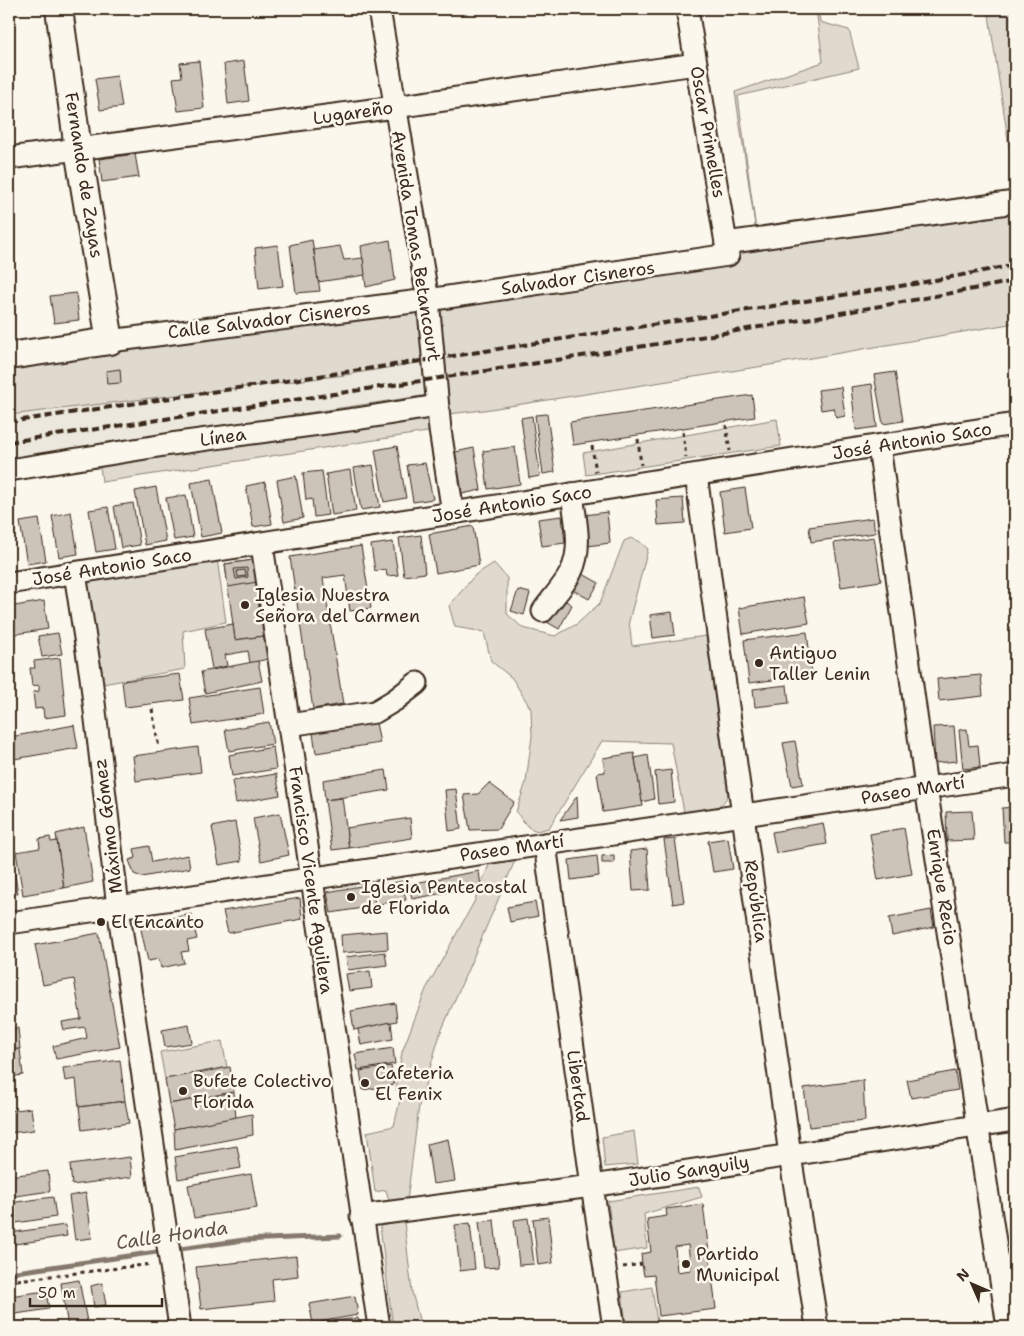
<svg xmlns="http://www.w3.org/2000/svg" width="1024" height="1336" viewBox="0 0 1024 1336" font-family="'Shantell Sans',sans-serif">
	<rect width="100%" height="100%" fill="#fbf7ec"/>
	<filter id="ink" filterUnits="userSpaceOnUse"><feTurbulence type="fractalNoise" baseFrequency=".02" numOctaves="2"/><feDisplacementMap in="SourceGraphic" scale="10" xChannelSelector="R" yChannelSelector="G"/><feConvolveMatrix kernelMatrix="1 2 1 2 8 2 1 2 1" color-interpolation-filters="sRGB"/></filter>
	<g filter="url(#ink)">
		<polygon fill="#ede8dd" points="653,310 435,394 9,457 9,367"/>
		<g fill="#dfd9ce" stroke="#8d8276">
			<polygon points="816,9 818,9 820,22 849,30 859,68 738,96 758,245 1015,201 1015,323 770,365 484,410 439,415 440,430 102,482 97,444 435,394 434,360 345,375 9,415 9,356 758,245 735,92 823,62"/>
			<polygon points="988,9 1015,9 1015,185"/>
			<polygon points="777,419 781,446 586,475 583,453"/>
			<path d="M 631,538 L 639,541 L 648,549 L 629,621 L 632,646 L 706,636 L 728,793 C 725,812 700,809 684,812 L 671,743 L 602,741 L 549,828 L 537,831 L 528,827 L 516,812 L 526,782 L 532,736 L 531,709 L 512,678 L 491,661 L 484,632 L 455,627 L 449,606 L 475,575 L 494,563 L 507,578 L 507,614 L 523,628 L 555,636 L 577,624 L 600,603 L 624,541 Z"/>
			<polygon points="216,551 226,622 183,631 185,669 92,686 75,573"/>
			<polygon points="517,856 440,1034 419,1106 407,1201 389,1201 386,1190 375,1192 367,1132 394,1126 402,1091 396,1090 402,1052 426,989 474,902 491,860"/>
			<polygon points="222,1041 227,1067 165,1079 160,1052"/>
			<polygon points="634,1131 638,1164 605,1167 602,1137"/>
			<polygon points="699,1187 702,1197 644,1214 647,1248 614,1253 608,1201"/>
			<polygon points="385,1221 404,1221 412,1292 421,1327 393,1327 380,1226"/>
			<polygon points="652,1287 657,1322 626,1326 622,1292"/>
		</g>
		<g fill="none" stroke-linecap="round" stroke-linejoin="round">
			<g stroke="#85796d" stroke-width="5">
				<polyline points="173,1250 244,1240 340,1236"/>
				<polyline points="9,1273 164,1251"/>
			</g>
		</g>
		<g fill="#ccc4b9" stroke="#3b2a1e" fill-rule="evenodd">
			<polygon points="199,61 204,108 178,111 173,78 182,77 180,63"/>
			<polygon points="244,61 249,101 228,104 224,64"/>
			<polygon points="117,76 122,107 100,110 95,79"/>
			<polygon points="135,154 139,177 102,182 99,159"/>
			<polygon points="312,240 320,291 296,293 290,245"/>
			<polygon points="390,240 395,280 366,287 361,246"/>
			<polygon points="278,245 283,286 259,289 255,248"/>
			<polygon points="340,246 344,260 363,258 365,275 318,282 314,250"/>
			<polygon points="76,293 79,320 54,323 50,296"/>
			<polygon points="120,369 121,383 107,384 106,371"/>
			<polygon points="895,372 903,421 883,424 874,375"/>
			<polygon points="1015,377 1015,399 1011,378"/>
			<polygon points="872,384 877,427 856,430 851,387"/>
			<polygon points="841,387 845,416 836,418 834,408 821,410 818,390"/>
			<polygon points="752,395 755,417 573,445 570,422"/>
			<polygon points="547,414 555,472 543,474 535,415"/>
			<polygon points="532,416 540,476 529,478 521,418"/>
			<polygon points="397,446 406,498 384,502 375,450"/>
			<polygon points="515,447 520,484 488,489 483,451"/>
			<polygon points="474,448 481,490 462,494 455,452"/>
			<polygon points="425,463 433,499 413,502 407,465"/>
			<polygon points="373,465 380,507 361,510 354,468"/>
			<polygon points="350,470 356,511 332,515 326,474"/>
			<polygon points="322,471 328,515 314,517 312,499 306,500 303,473"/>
			<polygon points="296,476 303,518 284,522 277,480"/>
			<polygon points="212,479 222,533 201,537 191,483"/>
			<polygon points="265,482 272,524 253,527 246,486"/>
			<polygon points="156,487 166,541 145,545 135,491"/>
			<polygon points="745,488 751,528 725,532 720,492"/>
			<polygon points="186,495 193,537 174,540 166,498"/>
			<polygon points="683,498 685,523 658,525 656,500"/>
			<polygon points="133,503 140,545 121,548 114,506"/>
			<polygon points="108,507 115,549 96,552 89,510"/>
			<polygon points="71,512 78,554 59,557 52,516"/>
			<polygon points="607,512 610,543 588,546 585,515"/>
			<polygon points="562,516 565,543 542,546 538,519"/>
			<polygon points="873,518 875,533 811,542 809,527"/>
			<polygon points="39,519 46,561 27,564 20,522"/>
			<polygon points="473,526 479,565 436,573 429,534"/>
			<polygon points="421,535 425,573 404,576 399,538"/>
			<polygon points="874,537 881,581 841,587 834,543"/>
			<polygon points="393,542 398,575 387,576 386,569 375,571 371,545"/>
			<polygon points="361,546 371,608 350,611 345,575 323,578 343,704 313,709 290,557"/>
			<polygon points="254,560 264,636 235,640 225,564"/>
			<polygon points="254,560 257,582 228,587 225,564"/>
			<polygon points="247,568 248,577 236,579 234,569"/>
			<polygon points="245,570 246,576 238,577 237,571"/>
			<polygon points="581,573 599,583 589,599 571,589"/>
			<polygon points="518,590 530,593 524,615 511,611"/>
			<polygon points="804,597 809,623 743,634 739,608"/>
			<polygon points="561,598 572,605 559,629 547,622"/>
			<polygon points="44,601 48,629 9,635 9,607"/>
			<polygon points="672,612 675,635 653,638 650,615"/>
			<polygon points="233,624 235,640 264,636 268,659 250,663 248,651 225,655 227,666 212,669 205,629"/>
			<polygon points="807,632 812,675 749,683 744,640"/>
			<polygon points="58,633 62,654 42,657 38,636"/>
			<polygon points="60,658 66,715 44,718 43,708 35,709 33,692 39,691 39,685 32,686 30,668 35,668 34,661"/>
			<polygon points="258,661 262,681 205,693 201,672"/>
			<polygon points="180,674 184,700 125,707 122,681"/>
			<polygon points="981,675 983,696 939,701 937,679"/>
			<polygon points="787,685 789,703 755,707 753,689"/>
			<polygon points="260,687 264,714 193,725 189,698"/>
			<polygon points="269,722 273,744 229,751 225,730"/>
			<polygon points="376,723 380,743 316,753 313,733"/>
			<polygon points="74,725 78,748 14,759 10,737"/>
			<polygon points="954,726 957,761 935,763 933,727"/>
			<polygon points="967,729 969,746 978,745 980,767 963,769 959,730"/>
			<polygon points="795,741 803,784 792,786 783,743"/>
			<polygon points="198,747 201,772 136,781 133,756"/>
			<polygon points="273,747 276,769 232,776 229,755"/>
			<polygon points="634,753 643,806 603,812 597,773 605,772 603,758"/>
			<polygon points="648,755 654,799 642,802 635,758"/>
			<polygon points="386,770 389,790 325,800 323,780"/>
			<polygon points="671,770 674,802 658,804 655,772"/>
			<polygon points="276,774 280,795 236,803 232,781"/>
			<polygon points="489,783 514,802 498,829 470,830 464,795 478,794"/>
			<polygon points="456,789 461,829 449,831 445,790"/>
			<polygon points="577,796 578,817 560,820"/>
			<polygon points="342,798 349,848 332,850 325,800"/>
			<polygon points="1015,807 1015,842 1004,842 1002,808"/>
			<polygon points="972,811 974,840 947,841 946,812"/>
			<polygon points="280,813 289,855 261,861 253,818"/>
			<polygon points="410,818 412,838 349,848 346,828"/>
			<polygon points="235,822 242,861 219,865 212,827"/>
			<polygon points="823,823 827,844 776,853 772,832"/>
			<polygon points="84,827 93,882 64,888 56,834"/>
			<polygon points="904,828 912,874 878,880 870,834"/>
			<polygon points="50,837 51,842 57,841 64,888 23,895 16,852 40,848 39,839"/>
			<polygon points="728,838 733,869 713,872 708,841"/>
			<polygon points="675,839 684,902 673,904 664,840"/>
			<polygon points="9,840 18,893 9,895"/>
			<polygon points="149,846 152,862 188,855 190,868 142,877 134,874 129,860 136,858 134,849"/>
			<polygon points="647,849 650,890 633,891 630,851"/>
			<polygon points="614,855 614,863 602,863 602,856"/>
			<polygon points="597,856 599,876 571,880 569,860"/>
			<polygon points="479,871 481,886 412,899 409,884"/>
			<polygon points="402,881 406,900 379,904 376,886"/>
			<polygon points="372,884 375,906 331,913 327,892"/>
			<polygon points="300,898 302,919 228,933 223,911"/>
			<polygon points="535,902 538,916 510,922 507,907"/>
			<polygon points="931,910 934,927 892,936 889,918"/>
			<polygon points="191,914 197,939 187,941 189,951 181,952 184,963 161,968 159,959 148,961 140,925"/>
			<polygon points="387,931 388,949 342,953 341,935"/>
			<polygon points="99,933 120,1047 56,1059 53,1046 87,1038 85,1027 64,1030 62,1022 81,1019 74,979 43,985 35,945"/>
			<polygon points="385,952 387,965 348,970 346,957"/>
			<polygon points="370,971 372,988 349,991 346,974"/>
			<polygon points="395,1003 397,1021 354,1030 351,1011"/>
			<polygon points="391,1022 393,1039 361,1045 358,1029"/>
			<polygon points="189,1025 192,1043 165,1047 162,1030"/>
			<polygon points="18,1028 20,1049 9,1050 9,1029"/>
			<polygon points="393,1048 395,1064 358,1070 355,1054"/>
			<polygon points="20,1049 23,1075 9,1077 9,1050"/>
			<polygon points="120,1060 125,1101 79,1107 76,1079 65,1081 63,1068"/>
			<polygon points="391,1066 394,1085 363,1090 360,1071"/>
			<polygon points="230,1067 234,1092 169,1104 165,1079"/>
			<polygon points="955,1071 958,1090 911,1098 907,1080"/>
			<polygon points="863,1080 865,1121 809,1127 804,1088"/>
			<polygon points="234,1092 236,1118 174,1129 169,1104"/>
			<polygon points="125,1101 129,1123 82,1130 79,1107"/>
			<polygon points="31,1108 34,1130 9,1133 9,1111"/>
			<polygon points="252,1114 253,1135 175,1150 174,1129"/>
			<polygon points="448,1139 455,1181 433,1184 427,1144"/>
			<polygon points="237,1146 241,1168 178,1179 175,1157"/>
			<polygon points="130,1157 132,1177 72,1185 70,1165"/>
			<polygon points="48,1171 50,1191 9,1197 9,1176"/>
			<polygon points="251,1174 257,1208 194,1218 188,1185"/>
			<polygon points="86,1193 92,1238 75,1240 69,1196"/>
			<polygon points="53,1197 56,1217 9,1224 9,1203"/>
			<path d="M 703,1204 L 716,1309 L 659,1316 L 654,1275 L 644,1276 L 642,1264 L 641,1254 L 651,1252 L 647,1219 L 667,1216 L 666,1209 ZM 688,1245 L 691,1270 L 677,1272 L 675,1247 Z"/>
			<polygon points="548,1217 553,1263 538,1265 533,1219"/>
			<polygon points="528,1218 534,1264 519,1265 514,1220"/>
			<polygon points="494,1220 499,1267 484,1268 479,1222"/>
			<polygon points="470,1223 475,1269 460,1271 455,1225"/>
			<polygon points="65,1225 67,1236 9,1245 9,1233"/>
			<polygon points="296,1256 298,1276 272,1279 274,1301 201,1309 196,1267"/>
			<polygon points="79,1280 88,1327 68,1327 61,1283"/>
			<polygon points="102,1283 106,1305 94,1307 91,1286"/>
			<polygon points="46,1291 49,1309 9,1315 9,1296"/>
			<polygon points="355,1296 358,1315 313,1323 309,1304"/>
			<polygon points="358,1318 359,1327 296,1327 296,1326"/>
		</g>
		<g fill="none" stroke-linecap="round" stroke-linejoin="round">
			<g stroke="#3b2a1e" stroke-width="25">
				<g id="minor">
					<polyline points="379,9 428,300 440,430 453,513"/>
					<polyline points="9,158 395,107 696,64"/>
					<polyline points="726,243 1015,202"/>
					<polyline points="110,341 428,300 728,255 687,9"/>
					<polyline points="879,446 926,787 1008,1327"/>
					<polyline points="9,470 171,444 356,419 437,406"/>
					<polyline points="696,475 790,1155 817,1327"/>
					<polyline points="262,545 379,1327"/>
					<polyline points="75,573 91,677 118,907 180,1327"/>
					<polyline points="9,583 1015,424"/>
					<path d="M 543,611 C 552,598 564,586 571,572 C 583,548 575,519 572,494"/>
					<polyline points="289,725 375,712 395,700 417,683"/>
					<polyline points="545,844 592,1186 614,1327"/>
					<polyline points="9,923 1015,775"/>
					<polyline points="361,1216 592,1186 1015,1120"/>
				</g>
			</g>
			<g stroke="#3b2a1e" stroke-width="30">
				<polyline id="major" points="9,356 110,341 78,149 59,9"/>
			</g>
			<g stroke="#3b2a1e" stroke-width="3" stroke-dasharray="4 4" stroke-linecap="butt">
				<polyline points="726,425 730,451"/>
				<polyline points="683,432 686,458"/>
				<polyline points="638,439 641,465"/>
				<polyline points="592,446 596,472"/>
				<polyline points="152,709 159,748"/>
				<polyline points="623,1267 642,1264"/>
				<polyline points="9,1281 152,1264"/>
			</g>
			<use href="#minor" stroke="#fbf7ec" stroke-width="21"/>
			<use href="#major" stroke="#fbf7ec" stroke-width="26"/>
			<g stroke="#3b2a1e" stroke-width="4" stroke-dasharray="8 4" stroke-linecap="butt">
				<polyline points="9,422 434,359 920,283 1015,265"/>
				<path d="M 9,442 C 345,392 682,345 1015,281"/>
			</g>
		</g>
	</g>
	<g fill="#3b2a1e" stroke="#fbf7ec" stroke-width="2">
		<circle cx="245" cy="605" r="5"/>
		<circle cx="759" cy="663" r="5"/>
		<circle cx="351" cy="897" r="5"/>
		<circle cx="101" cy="922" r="5"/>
		<circle cx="365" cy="1083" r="5"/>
		<circle cx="183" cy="1091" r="5"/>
		<circle cx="686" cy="1264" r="5"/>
	</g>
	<g text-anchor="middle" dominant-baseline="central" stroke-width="5" stroke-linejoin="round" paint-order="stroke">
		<g font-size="18" fill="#3b2a1e" stroke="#fbf7ec">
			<text transform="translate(353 113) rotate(-8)">Lugareño</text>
			<text transform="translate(708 132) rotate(80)">Oscar Primelles</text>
			<text transform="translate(84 175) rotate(81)">Fernando de Zayas</text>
			<text transform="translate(416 246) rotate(81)">Avenida Tomas Betancourt</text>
			<text transform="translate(578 278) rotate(-8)">Salvador Cisneros</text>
			<text transform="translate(269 320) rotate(-7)">Calle Salvador Cisneros</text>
			<text transform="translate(223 437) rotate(-8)">Línea</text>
			<text transform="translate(912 441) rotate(-9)">José Antonio Saco</text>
			<text transform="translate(512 504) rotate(-9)">José Antonio Saco</text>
			<text transform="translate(112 567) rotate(-9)">José Antonio Saco</text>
			<text transform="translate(913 790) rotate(-9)">Paseo Martí</text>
			<text transform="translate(108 826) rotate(-97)">Máximo Gómez</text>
			<text transform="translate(512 848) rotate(-8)">Paseo Martí</text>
			<text transform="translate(311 880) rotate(82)">Francisco Vicente Aguilera</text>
			<text transform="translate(942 887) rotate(81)">Enrique Recio</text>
			<text transform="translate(756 901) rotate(82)">República</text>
			<text transform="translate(578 1086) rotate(82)">Libertad</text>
			<text transform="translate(689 1171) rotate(-9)">Julio Sanguily</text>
		</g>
		<g font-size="18" fill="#3b2a1e" stroke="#fbf7ec" text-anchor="start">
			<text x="255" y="595">Iglesia Nuestra<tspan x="255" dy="21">Señora del Carmen</tspan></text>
			<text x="769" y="653">Antiguo<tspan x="769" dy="21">Taller Lenin</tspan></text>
			<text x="361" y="887">Iglesia Pentecostal<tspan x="361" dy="21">de Florida</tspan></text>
			<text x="111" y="922">El Encanto</text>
			<text x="375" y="1073">Cafeteria<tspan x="375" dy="21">El Fenix</tspan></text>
			<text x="193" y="1081">Bufete Colectivo<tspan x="193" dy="21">Florida</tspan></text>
			<text x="696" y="1254">Partido<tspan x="696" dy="21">Municipal</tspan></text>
		</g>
		<g font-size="19" font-style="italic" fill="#605246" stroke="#fbf7ec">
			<text transform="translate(172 1235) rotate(-8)">Calle Honda</text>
		</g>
	</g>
	<rect width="1024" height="1336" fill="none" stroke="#fbf7ec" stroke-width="30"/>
	<rect x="15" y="15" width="994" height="1306" fill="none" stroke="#3b2a1e" stroke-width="2" filter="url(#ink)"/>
	<g transform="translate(972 1284) rotate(315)" stroke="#fbf7ec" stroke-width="4" paint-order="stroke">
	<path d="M0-4L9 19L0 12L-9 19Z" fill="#3b2a1e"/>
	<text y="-8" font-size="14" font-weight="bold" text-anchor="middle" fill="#3b2a1e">N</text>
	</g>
	<path d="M30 1298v8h132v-8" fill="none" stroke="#3b2a1e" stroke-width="2.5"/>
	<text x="38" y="1298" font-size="15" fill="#3b2a1e" stroke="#fbf7ec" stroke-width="4" paint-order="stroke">50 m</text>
</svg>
